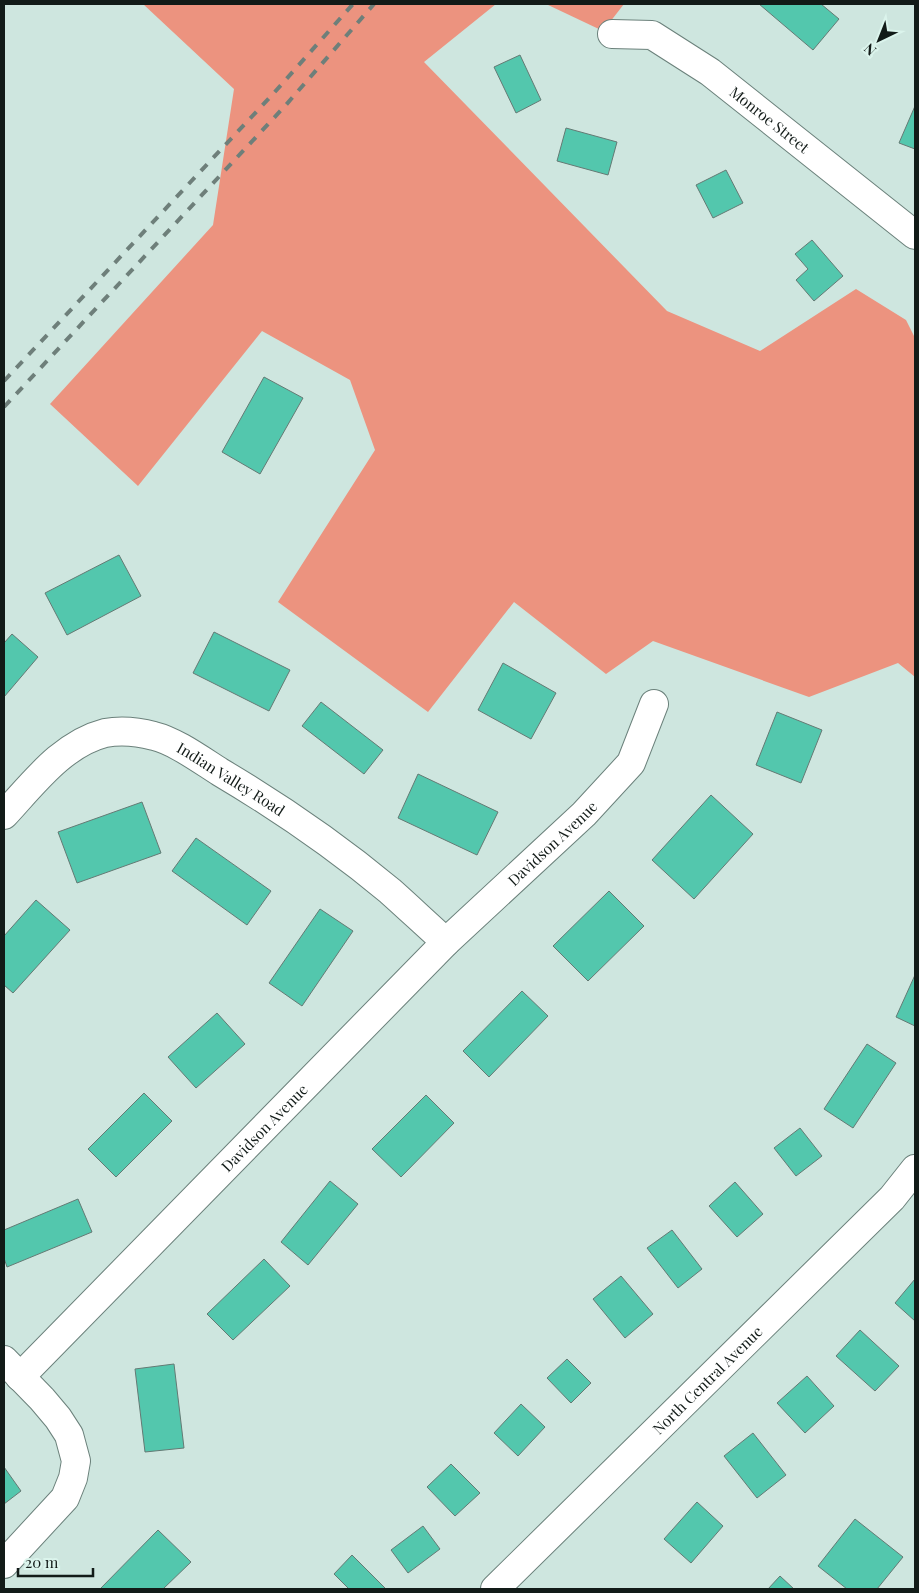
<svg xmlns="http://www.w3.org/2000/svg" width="919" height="1593" viewBox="0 0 919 1593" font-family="'Playfair Display',serif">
	<rect width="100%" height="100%" fill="#cee6df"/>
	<g fill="#ec937f">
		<polygon points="143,4 496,4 424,62 667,311 760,351 856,289 906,320 915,338 915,677 898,663 809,697 653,641 606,674 514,602 428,712 278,602 375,450 350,380 262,331 138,486 50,404 213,225 234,89"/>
		<polygon points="546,4 624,4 603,31"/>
	</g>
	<g fill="#53c7ad" stroke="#647a74">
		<polygon points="759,4 821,4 839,19 813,50"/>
		<polygon points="520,55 541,100 516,113 494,67"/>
		<polygon points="915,106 915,149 899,143"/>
		<polygon points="566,128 617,142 608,175 557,161"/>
		<polygon points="726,170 743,203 713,218 696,185"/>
		<polygon points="812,240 843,276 814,301 796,280 808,269 795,254"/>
		<polygon points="264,377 303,398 260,474 222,452"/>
		<polygon points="119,555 141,596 67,635 45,593"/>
		<polygon points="214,632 290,670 269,711 193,673"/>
		<polygon points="12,634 38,657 4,697 4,643"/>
		<polygon points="503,663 556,693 531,739 478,710"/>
		<polygon points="321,702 383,750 364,774 302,726"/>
		<polygon points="777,712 822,730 801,783 756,765"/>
		<polygon points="418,774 498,812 477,855 398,818"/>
		<polygon points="711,795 753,834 694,899 652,860"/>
		<polygon points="142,802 161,853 77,883 58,832"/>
		<polygon points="196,838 271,891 247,925 172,871"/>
		<polygon points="609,891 644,926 588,981 553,946"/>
		<polygon points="36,900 70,930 13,993 4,985 4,936"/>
		<polygon points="320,909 353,931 302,1006 269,983"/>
		<polygon points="915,975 915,1026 896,1017"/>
		<polygon points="522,991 548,1016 489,1077 463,1051"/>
		<polygon points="217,1013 245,1044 196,1088 168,1057"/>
		<polygon points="867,1044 896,1063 853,1128 824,1109"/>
		<polygon points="144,1093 172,1121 116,1177 88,1149"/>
		<polygon points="426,1095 454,1123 401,1177 372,1149"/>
		<polygon points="800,1128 822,1156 796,1176 774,1148"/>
		<polygon points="330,1181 358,1204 308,1265 281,1242"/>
		<polygon points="735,1182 763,1214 737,1237 709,1206"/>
		<polygon points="78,1199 92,1232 7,1267 4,1258 4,1230"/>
		<polygon points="672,1230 702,1269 678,1288 647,1248"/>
		<polygon points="264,1259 290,1286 233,1340 207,1314"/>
		<polygon points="621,1276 653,1314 625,1338 593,1299"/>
		<polygon points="915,1279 915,1321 895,1303"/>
		<polygon points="860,1330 899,1366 875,1391 836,1356"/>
		<polygon points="567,1359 591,1383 571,1403 547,1378"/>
		<polygon points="174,1364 184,1448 145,1452 135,1369"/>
		<polygon points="807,1376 834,1406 805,1433 777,1403"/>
		<polygon points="521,1404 545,1427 518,1456 494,1433"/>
		<polygon points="753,1433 786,1475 757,1498 724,1456"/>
		<polygon points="451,1464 480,1493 455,1516 427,1487"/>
		<polygon points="4,1467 21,1491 4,1504"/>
		<polygon points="697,1502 723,1526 691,1563 664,1539"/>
		<polygon points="855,1519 903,1557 877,1589 847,1589 818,1566"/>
		<polygon points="423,1526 440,1549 408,1573 391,1550"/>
		<polygon points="158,1530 191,1562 163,1589 100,1589"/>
		<polygon points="352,1555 385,1588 384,1589 349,1589 334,1574"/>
		<polygon points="780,1576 794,1589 768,1589"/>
	</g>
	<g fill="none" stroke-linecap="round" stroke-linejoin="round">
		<g stroke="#6b817b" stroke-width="30">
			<g id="minor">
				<path id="s1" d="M 612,34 L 652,35 L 710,72 L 915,235"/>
				<path id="s2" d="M 4,815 C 33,784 62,744 105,733 C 121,730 139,732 154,736 C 175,741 201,760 220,772 C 279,807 337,847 390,891 C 409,908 427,925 446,942"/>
				<polyline points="4,1360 42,1399 58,1418 69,1435 76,1461 73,1478 65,1498 4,1564"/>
				<path id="s3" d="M 20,1377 L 446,942 L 584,814 L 631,763 L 654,704"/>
			</g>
		</g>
		<g stroke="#6b817b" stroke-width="30">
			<g id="major">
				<path id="s4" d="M 495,1589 L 892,1198 L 915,1169"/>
			</g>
		</g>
		<use href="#minor" stroke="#fff" stroke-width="28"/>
		<use href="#major" stroke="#fff" stroke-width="28"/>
		<g stroke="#6e7f7a" stroke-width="4" stroke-dasharray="9 9" stroke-linecap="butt">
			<polyline points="4,381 273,94 353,4"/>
			<polyline points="4,407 285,106 374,4"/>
		</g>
	</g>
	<g text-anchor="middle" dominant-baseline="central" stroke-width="4" stroke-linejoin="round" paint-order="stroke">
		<g font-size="15" fill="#121b18" stroke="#dbf4ec">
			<text stroke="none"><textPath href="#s1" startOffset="185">Monroe Street</textPath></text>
			<text stroke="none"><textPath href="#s2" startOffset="270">Indian Valley Road</textPath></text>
			<text stroke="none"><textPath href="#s3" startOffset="754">Davidson Avenue</textPath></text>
			<text stroke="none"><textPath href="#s3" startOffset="349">Davidson Avenue</textPath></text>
			<text stroke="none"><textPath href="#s4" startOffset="298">North Central Avenue</textPath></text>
		</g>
	</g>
	<rect width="919" height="1593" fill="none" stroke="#121b18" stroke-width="10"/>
	<g transform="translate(879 40) rotate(223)" stroke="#dbf4ec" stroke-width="4" paint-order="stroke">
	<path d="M0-4L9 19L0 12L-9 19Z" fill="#121b18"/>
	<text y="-8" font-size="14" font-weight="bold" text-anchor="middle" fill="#121b18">N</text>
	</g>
	<path d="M18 1568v8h75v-8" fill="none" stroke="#121b18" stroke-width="2.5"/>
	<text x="25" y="1568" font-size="15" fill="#121b18" stroke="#dbf4ec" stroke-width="4" paint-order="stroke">20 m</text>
</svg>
